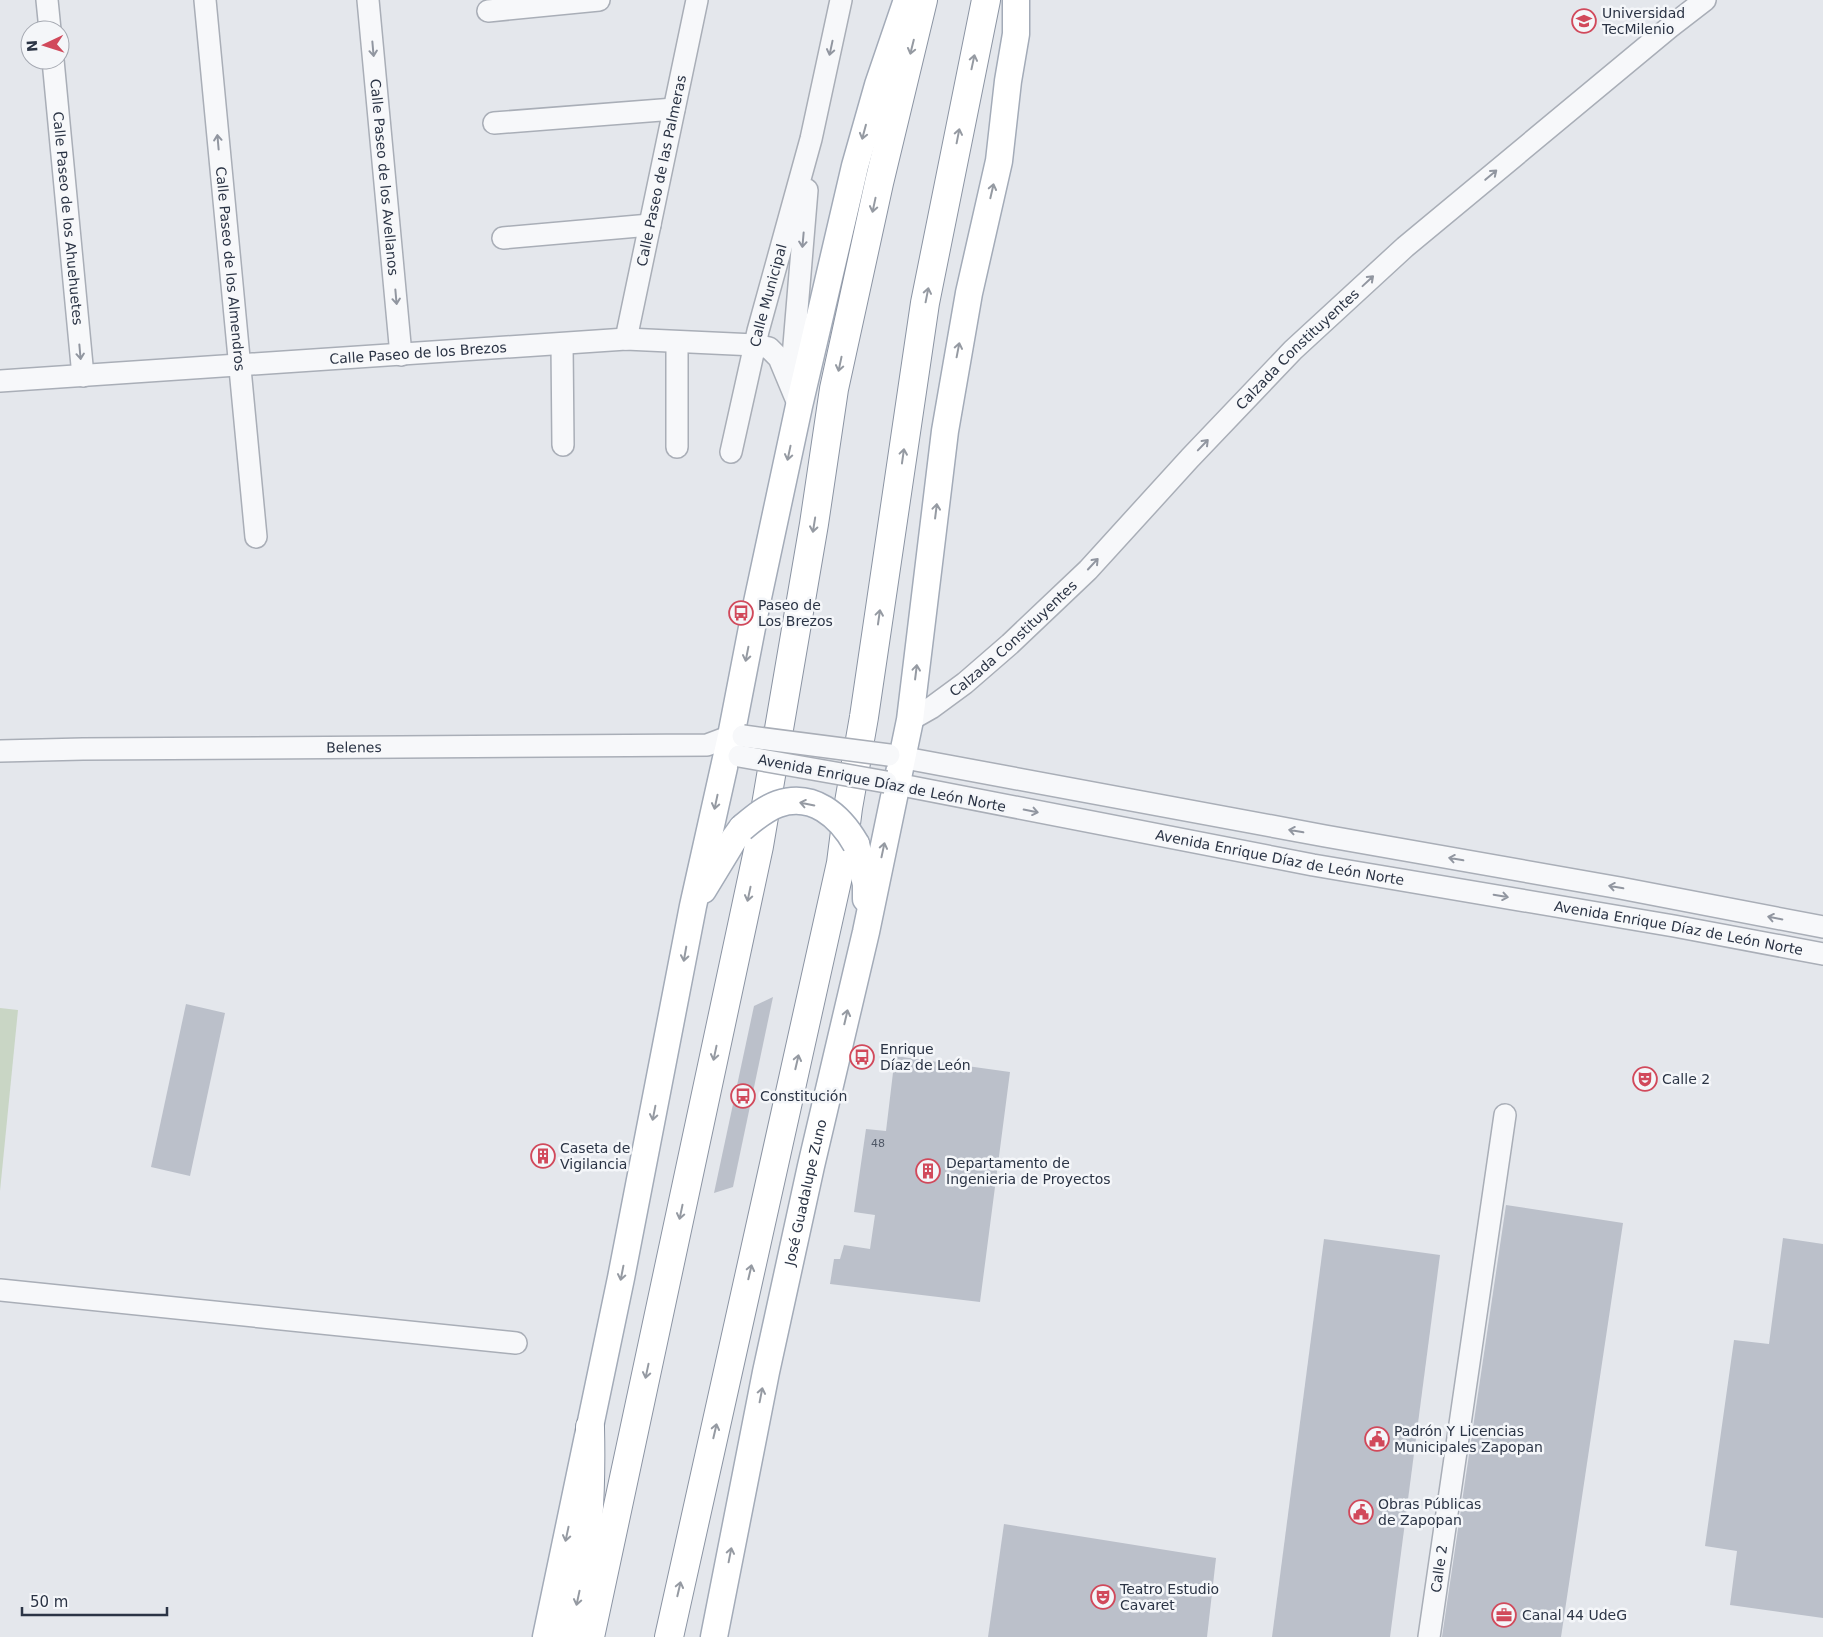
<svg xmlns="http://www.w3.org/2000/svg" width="1823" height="1637" viewBox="0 0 1823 1637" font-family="'DejaVu Sans',sans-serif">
	<rect width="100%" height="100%" fill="#e4e7ec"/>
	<polygon fill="#c9d6c5" points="0,1008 18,1010 0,1191"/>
	<g fill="#bbc0ca">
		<polygon points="773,997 733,1187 714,1193 754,1006"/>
		<polygon points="186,1004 225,1013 190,1176 151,1167"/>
		<polygon points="895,1056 1010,1072 980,1302 830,1284 834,1259 840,1259 844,1245 870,1249 875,1215 854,1212 866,1129 886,1131"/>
		<polygon points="1506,1205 1623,1223 1561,1637 1442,1637"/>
		<polygon points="1783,1238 1823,1244 1823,1618 1730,1605 1737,1551 1705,1546 1734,1340 1769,1344"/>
		<polygon points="1324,1239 1440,1255 1390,1637 1272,1637"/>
		<polygon points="1004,1524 1216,1558 1207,1637 988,1637"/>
	</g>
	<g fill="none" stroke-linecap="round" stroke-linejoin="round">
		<g stroke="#a9aeb7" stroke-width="24">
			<g id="minor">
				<polyline points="47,0 50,30"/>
				<path id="s1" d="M 205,0 L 256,537"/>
				<path id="s2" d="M 368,0 L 401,355"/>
				<polyline points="488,11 599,0"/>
				<path id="s3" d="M 53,60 L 83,376"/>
				<polyline points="494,123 674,109"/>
				<polyline points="503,238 650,225"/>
				<path id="s4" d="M 626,339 L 697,0"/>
				<polyline points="562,344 563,445"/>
				<path id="s5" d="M 0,381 L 626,339 L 755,345 L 769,348 L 779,358 L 799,406"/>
				<polyline points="791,381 807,190"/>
				<polyline points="677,447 677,342"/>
				<path id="s6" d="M 731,452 L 758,331 L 811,139 L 841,0"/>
				<path id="s7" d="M 910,720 L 931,708 L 965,683 L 1010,644 L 1088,570 L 1190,458 L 1293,350 L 1405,247 L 1670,27 L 1705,0"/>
				<path id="s8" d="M 0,751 L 83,749 L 707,745 L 731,736 L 742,736"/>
				<polyline points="889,755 1325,836 1620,888 1823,927"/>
				<path id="s9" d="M 886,782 L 1313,865 L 1674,926 L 1823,954"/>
				<polyline points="0,1290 516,1343"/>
				<path id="s10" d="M 1429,1637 L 1505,1115"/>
			</g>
		</g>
		<g stroke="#a3abb8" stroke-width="29">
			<g id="major">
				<polyline points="856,844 866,884 866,899"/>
				<polyline points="703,890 734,839 742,828"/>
				<polyline points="546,1637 621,1278 693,906 731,736 756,607 799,406 855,166 878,85 907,0"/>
				<path id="s11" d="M 714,1637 L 766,1372 L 811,1166 L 866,932 L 910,720 L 945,431 L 969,293 L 999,161 L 1008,81 L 1016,34 L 1016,0"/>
			</g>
		</g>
		<g stroke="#8b94a3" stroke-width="30">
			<g id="highway">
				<path d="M 569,1637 C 576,1607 582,1577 586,1546 C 590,1507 591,1467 590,1427"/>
				<polyline points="590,1637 759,846 814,524 834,389 879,183 923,0"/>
				<polyline points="669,1637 841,863 848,808 864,717 925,303 986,0"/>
			</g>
		</g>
		<use href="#minor" stroke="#f7f8fa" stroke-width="21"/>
		<use href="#major" stroke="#fff" stroke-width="26"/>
		<use href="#highway" stroke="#fff" stroke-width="28"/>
		<g stroke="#a9aeb7" stroke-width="24" stroke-linecap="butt">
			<g id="minor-bridge">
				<polyline points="743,736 889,755"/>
				<polyline points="739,756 886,782"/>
			</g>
		</g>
		<g stroke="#a3abb8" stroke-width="29" stroke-linecap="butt">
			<path id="major-bridge" d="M 742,828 C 753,819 764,809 778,804 C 813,792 840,816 856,844"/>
		</g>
		<use href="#minor-bridge" stroke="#f7f8fa" stroke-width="21"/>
		<use href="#major-bridge" stroke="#fff" stroke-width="26"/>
	</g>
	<defs><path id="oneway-shaft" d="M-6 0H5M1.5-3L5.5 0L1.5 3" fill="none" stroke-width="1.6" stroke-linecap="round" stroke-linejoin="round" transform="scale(1.25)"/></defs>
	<g stroke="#959aa2">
		<use href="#oneway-shaft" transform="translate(912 47) rotate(104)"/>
		<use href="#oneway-shaft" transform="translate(973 62) rotate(-78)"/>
		<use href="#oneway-shaft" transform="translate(864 132) rotate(105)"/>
		<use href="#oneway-shaft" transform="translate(958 136) rotate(-79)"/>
		<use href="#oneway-shaft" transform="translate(992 191) rotate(-77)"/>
		<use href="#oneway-shaft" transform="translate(874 205) rotate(102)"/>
		<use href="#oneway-shaft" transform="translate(927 295) rotate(-79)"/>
		<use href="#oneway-shaft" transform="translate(958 350) rotate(-79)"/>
		<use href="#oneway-shaft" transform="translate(840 364) rotate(102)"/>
		<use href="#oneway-shaft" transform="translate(789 453) rotate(102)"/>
		<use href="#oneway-shaft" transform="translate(903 456) rotate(-82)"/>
		<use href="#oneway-shaft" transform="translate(936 511) rotate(-83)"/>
		<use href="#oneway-shaft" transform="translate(814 525) rotate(99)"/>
		<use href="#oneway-shaft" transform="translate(879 617) rotate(-82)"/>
		<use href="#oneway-shaft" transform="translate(747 654) rotate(101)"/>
		<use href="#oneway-shaft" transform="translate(916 672) rotate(-83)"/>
		<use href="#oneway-shaft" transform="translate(716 802) rotate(102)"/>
		<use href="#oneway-shaft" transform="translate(807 804) rotate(-169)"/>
		<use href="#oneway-shaft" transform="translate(883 850) rotate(-78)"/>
		<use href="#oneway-shaft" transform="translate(749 894) rotate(102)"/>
		<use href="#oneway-shaft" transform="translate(685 954) rotate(100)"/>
		<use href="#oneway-shaft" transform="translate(846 1017) rotate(-77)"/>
		<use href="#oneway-shaft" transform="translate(715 1053) rotate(102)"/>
		<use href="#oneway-shaft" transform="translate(797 1062) rotate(-77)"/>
		<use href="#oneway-shaft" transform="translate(654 1113) rotate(101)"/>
		<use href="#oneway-shaft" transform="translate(681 1212) rotate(102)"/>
		<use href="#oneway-shaft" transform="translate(750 1272) rotate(-77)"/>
		<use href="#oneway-shaft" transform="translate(622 1273) rotate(101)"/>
		<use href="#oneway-shaft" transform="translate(647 1371) rotate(102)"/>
		<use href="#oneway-shaft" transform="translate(761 1395) rotate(-79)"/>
		<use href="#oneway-shaft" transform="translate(715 1431) rotate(-77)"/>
		<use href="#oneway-shaft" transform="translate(567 1534) rotate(102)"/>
		<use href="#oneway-shaft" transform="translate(730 1555) rotate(-79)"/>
		<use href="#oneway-shaft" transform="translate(679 1589) rotate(-77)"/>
		<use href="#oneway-shaft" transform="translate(578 1598) rotate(102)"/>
	</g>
	<g stroke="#9196a0">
		<use href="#oneway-shaft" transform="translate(831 48) rotate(102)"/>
		<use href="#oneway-shaft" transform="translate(373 49) rotate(85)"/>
		<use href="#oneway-shaft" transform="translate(218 142) rotate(-95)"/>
		<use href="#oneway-shaft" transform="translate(1491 175) rotate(-40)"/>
		<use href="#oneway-shaft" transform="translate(803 240) rotate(95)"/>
		<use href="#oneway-shaft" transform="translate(1368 281) rotate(-43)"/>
		<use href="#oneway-shaft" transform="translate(396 297) rotate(85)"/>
		<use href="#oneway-shaft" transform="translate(80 352) rotate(85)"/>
		<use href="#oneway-shaft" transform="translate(1203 445) rotate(-46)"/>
		<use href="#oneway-shaft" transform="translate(1093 564) rotate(-47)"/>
		<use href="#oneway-shaft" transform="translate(1031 811) rotate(11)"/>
		<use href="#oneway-shaft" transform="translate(1296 831) rotate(-170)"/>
		<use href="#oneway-shaft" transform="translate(1456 859) rotate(-170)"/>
		<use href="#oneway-shaft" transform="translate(1616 887) rotate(-170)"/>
		<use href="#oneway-shaft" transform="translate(1501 896) rotate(10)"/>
		<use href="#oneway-shaft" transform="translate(1775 918) rotate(-169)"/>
	</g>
	<defs>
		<g id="university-ring" transform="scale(1.25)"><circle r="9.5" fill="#f4f6f9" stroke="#d1495b" stroke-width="1.5"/><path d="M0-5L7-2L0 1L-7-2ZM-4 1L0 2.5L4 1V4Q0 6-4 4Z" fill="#d1495b"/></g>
		<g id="bus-ring" transform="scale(1.25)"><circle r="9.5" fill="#f4f6f9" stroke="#d1495b" stroke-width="1.5"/><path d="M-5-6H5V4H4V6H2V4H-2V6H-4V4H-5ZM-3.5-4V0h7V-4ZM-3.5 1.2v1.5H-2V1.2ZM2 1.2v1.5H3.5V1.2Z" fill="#d1495b"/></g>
		<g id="theatre-ring" transform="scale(1.25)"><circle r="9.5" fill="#f4f6f9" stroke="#d1495b" stroke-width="1.5"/><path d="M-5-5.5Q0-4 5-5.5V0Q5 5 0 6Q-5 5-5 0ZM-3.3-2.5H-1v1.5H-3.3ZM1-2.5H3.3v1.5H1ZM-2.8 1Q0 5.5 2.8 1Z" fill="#d1495b"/></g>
		<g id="building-ring" transform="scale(1.25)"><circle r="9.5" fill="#f4f6f9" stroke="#d1495b" stroke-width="1.5"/><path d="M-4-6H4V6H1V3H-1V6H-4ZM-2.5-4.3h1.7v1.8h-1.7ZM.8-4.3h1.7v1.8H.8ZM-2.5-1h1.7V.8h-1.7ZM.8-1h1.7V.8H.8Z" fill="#d1495b"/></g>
		<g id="civic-ring" transform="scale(1.25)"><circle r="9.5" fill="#f4f6f9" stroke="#d1495b" stroke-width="1.5"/><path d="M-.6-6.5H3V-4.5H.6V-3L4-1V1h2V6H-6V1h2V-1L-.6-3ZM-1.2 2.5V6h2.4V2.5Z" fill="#d1495b"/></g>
		<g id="office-ring" transform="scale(1.25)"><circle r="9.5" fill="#f4f6f9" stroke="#d1495b" stroke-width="1.5"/><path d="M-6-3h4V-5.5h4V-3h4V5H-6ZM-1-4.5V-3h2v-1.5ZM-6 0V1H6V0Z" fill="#d1495b"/></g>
	</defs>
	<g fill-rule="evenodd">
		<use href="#university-ring" x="1584" y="21"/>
		<use href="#bus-ring" x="741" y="613"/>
		<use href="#bus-ring" x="862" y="1057"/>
		<use href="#theatre-ring" x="1645" y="1079"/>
		<use href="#bus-ring" x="743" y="1096"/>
		<use href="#building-ring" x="543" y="1156"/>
		<use href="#building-ring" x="928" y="1171"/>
		<use href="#civic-ring" x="1377" y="1439"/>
		<use href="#civic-ring" x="1361" y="1512"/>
		<use href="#theatre-ring" x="1103" y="1597"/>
		<use href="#office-ring" x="1504" y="1615"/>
	</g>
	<g text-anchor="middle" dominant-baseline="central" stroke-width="5" stroke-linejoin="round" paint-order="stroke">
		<g font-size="11" fill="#4f5766">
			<text x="878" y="1143">48</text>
		</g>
		<g font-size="14" fill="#2b3445" stroke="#f4f6f9" text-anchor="start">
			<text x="1602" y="13">Universidad<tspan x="1602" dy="16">TecMilenio</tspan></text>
			<text x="758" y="605">Paseo de<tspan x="758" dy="16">Los Brezos</tspan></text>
			<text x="880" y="1049">Enrique<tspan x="880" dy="16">Díaz de León</tspan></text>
			<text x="1662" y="1079">Calle 2</text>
			<text x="760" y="1096">Constitución</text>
			<text x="560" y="1148">Caseta de<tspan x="560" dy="16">Vigilancia</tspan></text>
			<text x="946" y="1163">Departamento de<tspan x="946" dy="16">Ingenieria de Proyectos</tspan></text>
			<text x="1394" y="1431">Padrón Y Licencias<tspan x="1394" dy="16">Municipales Zapopan</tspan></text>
			<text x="1378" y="1504">Obras Públicas<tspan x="1378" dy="16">de Zapopan</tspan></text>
			<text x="1120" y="1589">Teatro Estudio<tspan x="1120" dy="16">Cavaret</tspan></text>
			<text x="1522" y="1615">Canal 44 UdeG</text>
		</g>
		<g font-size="14" fill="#2b3445" stroke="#f4f6f9">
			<text stroke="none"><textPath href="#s4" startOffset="172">Calle Paseo de las Palmeras</textPath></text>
			<text stroke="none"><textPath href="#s2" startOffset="178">Calle Paseo de los Avellanos</textPath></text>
			<text stroke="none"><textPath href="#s3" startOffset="159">Calle Paseo de los Ahuehuetes</textPath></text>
			<text stroke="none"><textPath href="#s1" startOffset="270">Calle Paseo de los Almendros</textPath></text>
			<text stroke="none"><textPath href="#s6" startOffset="161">Calle Municipal</textPath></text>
			<text stroke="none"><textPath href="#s7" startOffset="538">Calzada Constituyentes</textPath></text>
			<text stroke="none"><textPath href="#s5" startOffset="419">Calle Paseo de los Brezos</textPath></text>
			<text stroke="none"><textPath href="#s7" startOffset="132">Calzada Constituyentes</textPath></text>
			<text stroke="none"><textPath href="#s8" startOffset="354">Belenes</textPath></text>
			<text transform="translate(882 783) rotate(11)">Avenida Enrique Díaz de León Norte</text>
			<text stroke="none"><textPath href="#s9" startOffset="401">Avenida Enrique Díaz de León Norte</textPath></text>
			<text stroke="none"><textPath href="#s9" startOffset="806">Avenida Enrique Díaz de León Norte</textPath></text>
			<text stroke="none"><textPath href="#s11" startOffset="454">José Guadalupe Zuno</textPath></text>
			<text stroke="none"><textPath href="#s10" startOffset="69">Calle 2</textPath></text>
		</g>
	</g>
	<g transform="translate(45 45) rotate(266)"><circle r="24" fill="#f4f6f9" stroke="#a4a8b1"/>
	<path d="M0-4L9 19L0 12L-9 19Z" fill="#d1495b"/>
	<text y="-8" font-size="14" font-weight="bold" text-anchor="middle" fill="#2b3445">N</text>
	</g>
	<path d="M22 1607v8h145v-8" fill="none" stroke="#2b3445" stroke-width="2.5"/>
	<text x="30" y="1607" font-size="15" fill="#2b3445" stroke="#f4f6f9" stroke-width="4" paint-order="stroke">50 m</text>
</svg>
